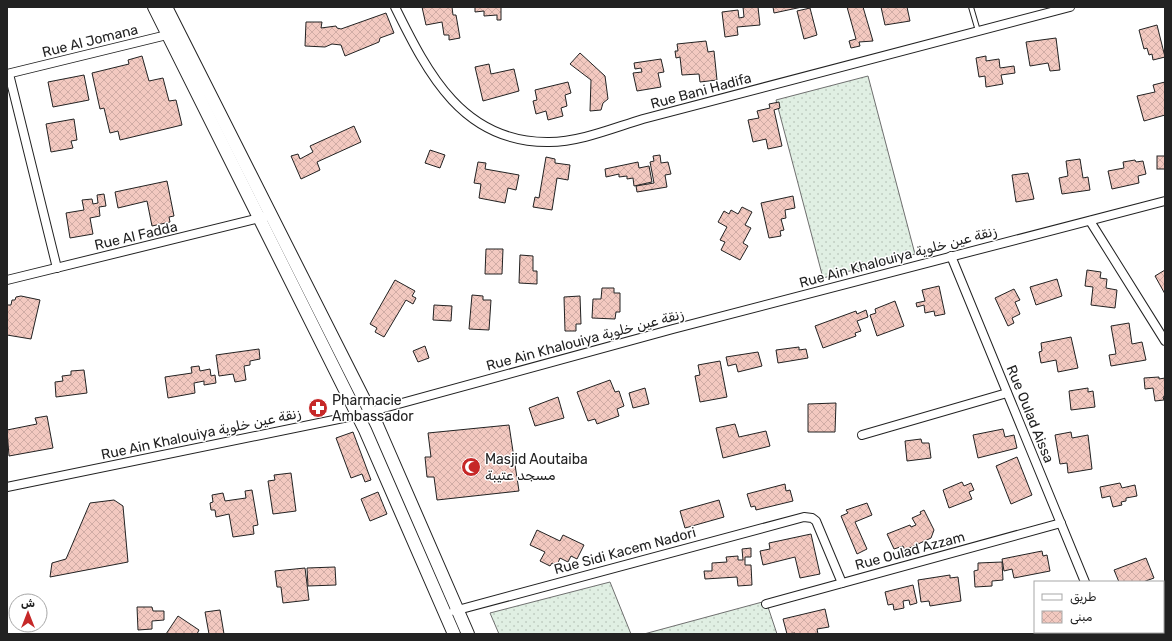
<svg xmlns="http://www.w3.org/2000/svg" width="1172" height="641" viewBox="0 0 1172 641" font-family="Rubik,Vazirmatn,sans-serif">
	<defs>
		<pattern id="grass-dots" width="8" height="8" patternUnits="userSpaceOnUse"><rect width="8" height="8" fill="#e0efe3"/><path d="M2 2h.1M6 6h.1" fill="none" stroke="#c0cdc2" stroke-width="1.8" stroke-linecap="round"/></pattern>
		<pattern id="building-cross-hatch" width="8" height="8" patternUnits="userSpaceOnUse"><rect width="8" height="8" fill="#f3c9c0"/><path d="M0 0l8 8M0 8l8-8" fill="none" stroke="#d0aca5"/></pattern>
	</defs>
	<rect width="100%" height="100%" fill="#fff"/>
	<g fill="url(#grass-dots)" stroke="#6f6f6f">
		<polygon points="868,76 915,254 823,278 776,100"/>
		<polygon points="610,582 631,634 499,634 490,613"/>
		<polygon points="766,601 777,634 644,634"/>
	</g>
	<g fill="url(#building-cross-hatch)" stroke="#222">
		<polygon points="422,7 452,7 453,15 456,15 460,38 449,40 449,35 444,35 442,22 426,25"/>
		<polygon points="475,7 501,7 501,20 497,20 497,15 484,16 484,11 475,12"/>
		<polygon points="743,7 758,7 760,25 737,27 738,35 725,37 722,12 738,10 739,18 744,17"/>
		<polygon points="773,7 802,7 774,13"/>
		<polygon points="847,7 863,7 873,41 859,42 860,46 851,48 849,41 856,39"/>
		<polygon points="881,7 907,7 910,21 885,25"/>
		<polygon points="810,8 817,35 804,39 797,11"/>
		<polygon points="386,13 394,33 380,38 379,42 345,56 341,45 332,44 325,47 305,46 306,22 322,22 321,28 336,26 337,28 341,29"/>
		<polygon points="1157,25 1165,57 1153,60 1152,54 1149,55 1147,48 1144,49 1139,30"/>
		<polygon points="1056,38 1060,70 1050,71 1048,63 1030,66 1026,42"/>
		<polygon points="706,41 708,52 714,51 717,80 700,82 699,74 682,75 680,57 676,58 675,51 678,51 677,44"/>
		<polygon points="580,53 605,76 608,99 603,103 601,110 590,111 591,80 570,64"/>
		<polygon points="142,56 149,81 163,78 169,101 176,100 182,125 120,140 118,131 110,133 104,108 100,109 92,73 129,64 128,60"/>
		<polygon points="986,56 986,61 999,59 1000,68 1014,66 1015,73 1001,75 1003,84 986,87 985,76 979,77 976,58"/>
		<polygon points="661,59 664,72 658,73 661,87 637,91 633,73 642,72 641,68 635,69 634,63"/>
		<polygon points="489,64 491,74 514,69 519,91 483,101 475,67"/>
		<polygon points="84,75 89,100 53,107 48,82"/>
		<polygon points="568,82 571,93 565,95 567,106 561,108 563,116 548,120 546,111 536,114 533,101 537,100 535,90"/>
		<polygon points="1165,82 1165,115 1144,121 1137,96 1155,92 1153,85"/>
		<polygon points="779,102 780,108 774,110 782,146 768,149 766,139 753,142 748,120 759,118 757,111 770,108 769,104"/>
		<polygon points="74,119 77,140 71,141 73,148 51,152 46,124"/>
		<polygon points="354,126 361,142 317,162 320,170 301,179 291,156 298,154 300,159 313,152 310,146"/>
		<polygon points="430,150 445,155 440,168 425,163"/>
		<polygon points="660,155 661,163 668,162 671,174 665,175 667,187 637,192 636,186 654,183 650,162 654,161 653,156"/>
		<rect x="1157" y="156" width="8" height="13"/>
		<polygon points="546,157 555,159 555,163 570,165 568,180 557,178 552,210 533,207 535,197 539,198"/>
		<polygon points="1080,159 1083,178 1088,177 1090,190 1062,194 1059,178 1068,176 1066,161"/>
		<polygon points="1135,160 1136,162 1143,161 1146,174 1138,176 1139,183 1112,189 1108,171 1124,168 1123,162"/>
		<polygon points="478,162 486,163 485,169 519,175 516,190 508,188 505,203 479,198 481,184 474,183"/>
		<polygon points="638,162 639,168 649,166 652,182 634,186 633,178 627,179 627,176 619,177 619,174 606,177 605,169"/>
		<polygon points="1028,173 1034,199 1016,202 1012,175"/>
		<polygon points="167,181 174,216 169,217 170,222 152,226 147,201 118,208 115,192"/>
		<polygon points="104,194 106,206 99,207 100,216 90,218 93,234 70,238 66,213 84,210 82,200 92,199 93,204 98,203 97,195"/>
		<polygon points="793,196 795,208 785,210 786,218 781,219 784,230 780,231 781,236 769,238 761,203"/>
		<polygon points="742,207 752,212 745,225 751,228 743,243 748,246 740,260 721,250 725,242 720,240 727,227 718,222 724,211 729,214 731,210 738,214"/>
		<polygon points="486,249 503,249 502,274 485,274"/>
		<polygon points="520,255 533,256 533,271 537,271 537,284 519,283"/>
		<polygon points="1087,270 1101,272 1100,278 1107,279 1106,288 1117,290 1115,308 1091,305 1093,287 1085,286"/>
		<polygon points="1165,270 1165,294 1155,276"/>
		<polygon points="1057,279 1062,296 1036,305 1030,287"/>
		<polygon points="395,280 415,291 412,296 416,298 413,304 406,300 384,337 375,332 377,328 370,324"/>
		<polygon points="939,286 945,314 935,316 934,311 925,313 924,305 917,307 916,303 925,301 922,290"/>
		<polygon points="602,288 614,288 614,293 620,293 620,312 616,312 615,319 592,318 593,299 601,299"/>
		<polygon points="1014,289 1020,300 1015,302 1020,314 1012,318 1014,323 1008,326 995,298"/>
		<polygon points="472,295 483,296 483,300 491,300 489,330 469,329"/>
		<polygon points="21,296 40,300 31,339 7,335 7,305 11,305 12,300 15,300 16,297"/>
		<polygon points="580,296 581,324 576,324 576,331 565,331 564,297"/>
		<polygon points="895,301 904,326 877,336 870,315 876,313 875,309"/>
		<polygon points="434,305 452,306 451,321 433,320"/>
		<polygon points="866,310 868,317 857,321 861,331 855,333 856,336 823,348 815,326 856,311 857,314"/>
		<polygon points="1129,323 1132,344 1142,342 1146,360 1111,366 1109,355 1116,354 1111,326"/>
		<polygon points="1071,337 1078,368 1058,372 1056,360 1041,363 1039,352 1042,351 1041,343"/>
		<polygon points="425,346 429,358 418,362 413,351"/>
		<polygon points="799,347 799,350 806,349 808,358 778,363 776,350"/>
		<polygon points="259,349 260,359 250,361 250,365 244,366 246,380 235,382 233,374 219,376 216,355"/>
		<polygon points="758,352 762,366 738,372 736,364 728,366 726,357"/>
		<polygon points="720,361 727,397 700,402 695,376 700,375 698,365"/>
		<polygon points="199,366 200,371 210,369 211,376 215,375 216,383 204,385 204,381 194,383 195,393 168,398 165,377 192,373 191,367"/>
		<polygon points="84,370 87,393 56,397 55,382 63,381 62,376 71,375 71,371"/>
		<polygon points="1159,377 1159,379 1165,378 1165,396 1163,397 1164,400 1155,401 1153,388 1145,389 1144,378"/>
		<polygon points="610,380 615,392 619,391 624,406 617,409 619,416 597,424 595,419 588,421 577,392"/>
		<polygon points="645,388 649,404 633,408 629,393"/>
		<polygon points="1088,388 1088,392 1093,391 1095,407 1071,410 1069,391"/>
		<polygon points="558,397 564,418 535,426 529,408"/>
		<polygon points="323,401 325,411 313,414 311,404"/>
		<polygon points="836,403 835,432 808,432 808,404"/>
		<polygon points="47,416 53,448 9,456 7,430 37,424 35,418"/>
		<polygon points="735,424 739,437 766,431 770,446 723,458 716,428"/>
		<polygon points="509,425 519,491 437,500 434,477 427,477 425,457 431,457 428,433"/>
		<polygon points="1003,429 1005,437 1014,435 1017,448 978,458 973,435"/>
		<polygon points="353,432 371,480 365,482 362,474 351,478 336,438"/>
		<polygon points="1071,432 1072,438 1088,435 1092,469 1068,473 1067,463 1060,464 1055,435"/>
		<polygon points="921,439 922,443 929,443 931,458 907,461 905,441"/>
		<polygon points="1017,457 1032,495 1011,504 996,466"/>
		<polygon points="291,473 296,511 273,514 268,481 275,480 274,475"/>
		<polygon points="962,482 964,486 971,483 974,490 969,492 972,499 949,508 943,490"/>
		<polygon points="1120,483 1122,488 1135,485 1137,496 1126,498 1126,501 1121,502 1122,505 1113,507 1110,496 1102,498 1100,487"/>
		<polygon points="785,484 786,491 790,490 793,501 756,510 755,506 751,507 747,494"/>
		<polygon points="252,490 258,525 253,526 254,534 233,537 229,514 216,517 215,510 211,510 210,503 213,502 212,495 223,493 225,501 246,498 245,491"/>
		<polygon points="378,492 387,514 370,521 361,499"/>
		<polygon points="114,500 123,506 128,562 50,577 52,563 66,559 90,503"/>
		<polygon points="719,500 724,517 685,528 680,511"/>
		<polygon points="867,503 872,515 855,522 867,549 857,554 841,516 848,513 846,510"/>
		<polygon points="924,510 934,530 931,538 905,550 903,546 894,549 887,534 910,525 911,527 916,525 912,518 921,514 920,512"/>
		<polygon points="537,530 560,541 563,535 584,545 577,559 571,556 568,562 560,558 557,565 552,563 550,566 540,561 545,552 530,545"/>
		<polygon points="811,534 820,574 800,578 795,557 763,565 760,551 770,549 769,543"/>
		<polygon points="751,548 751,557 745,557 745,565 751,565 752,585 738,586 737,577 705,579 704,571 712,571 712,563 727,562 726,557 738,556 738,560 743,560 742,549"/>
		<polygon points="1042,551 1043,556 1047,555 1050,571 1014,578 1012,569 1004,571 1002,559"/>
		<polygon points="1146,558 1154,578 1143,582 1119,582 1114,570"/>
		<polygon points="1002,562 1003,580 992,581 992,586 975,587 974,571 978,570 978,563"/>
		<polygon points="335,567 336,585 308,586 307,568"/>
		<polygon points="305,568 309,600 283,603 281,587 277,587 275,571"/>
		<polygon points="950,575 950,578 958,577 961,601 930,606 929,601 921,602 918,580"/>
		<polygon points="913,585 917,603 910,605 909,600 903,601 904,608 894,610 893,604 888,605 885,592"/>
		<polygon points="137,607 152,607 153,611 164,611 164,620 152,621 152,629 138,630"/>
		<polygon points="825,609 829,627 817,629 818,634 795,634 795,633 787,634 783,619"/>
		<polygon points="220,610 224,634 209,634 205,612"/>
		<polygon points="178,616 199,630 197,634 166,634"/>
	</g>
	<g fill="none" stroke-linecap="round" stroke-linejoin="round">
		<g stroke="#222" stroke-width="6">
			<polyline id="lane" points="971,7 978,31"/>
		</g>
		<g stroke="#222" stroke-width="10">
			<g id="street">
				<path d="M 395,7 C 428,74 463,143 549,142 C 580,142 613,128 643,119 L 1070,7"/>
				<polyline points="7,74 171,34"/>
				<polyline points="9,74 57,268"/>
				<polyline points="1090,221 1165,341"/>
				<polyline points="951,256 1085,582"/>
				<polyline points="7,280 264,217"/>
				<polyline points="862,435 1007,393"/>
				<polyline points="7,487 358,415 673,329 1165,201"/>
				<polyline points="1163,590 1165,589"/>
				<polyline points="766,604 1061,523"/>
				<polyline points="454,611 804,517 812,518 816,521 842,583"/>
				<polyline points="1088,634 1089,632"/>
			</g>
		</g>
		<g stroke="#222" stroke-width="14">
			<g id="secondary">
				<polyline points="154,7 365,430 454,634"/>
				<polyline points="166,7 377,425 468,634"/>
			</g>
		</g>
		<use href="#lane" stroke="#fff" stroke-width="4"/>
		<use href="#street" stroke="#fff" stroke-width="8"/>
		<use href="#secondary" stroke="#fff" stroke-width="12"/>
	</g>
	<defs>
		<g id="pharmacy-disc" transform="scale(1)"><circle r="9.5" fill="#c62828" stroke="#fff"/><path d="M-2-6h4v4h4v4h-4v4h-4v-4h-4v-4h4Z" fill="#fff"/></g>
		<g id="mosque-disc" transform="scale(1)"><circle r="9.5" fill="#c62828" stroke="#fff"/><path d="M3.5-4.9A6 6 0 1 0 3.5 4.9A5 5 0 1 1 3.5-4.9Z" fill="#fff"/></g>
	</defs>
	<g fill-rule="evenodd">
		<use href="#pharmacy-disc" x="318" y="408"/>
		<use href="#mosque-disc" x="471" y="467"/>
	</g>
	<g text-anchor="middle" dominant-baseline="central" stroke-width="3" stroke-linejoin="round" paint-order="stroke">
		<g font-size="14" fill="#222" stroke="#fff">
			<text transform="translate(90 41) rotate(-14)">Rue Al Jomana</text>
			<text transform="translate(701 91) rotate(-15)">Rue Bani Hadifa</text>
			<text transform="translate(136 236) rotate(-13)">Rue Al Fadda</text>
			<text transform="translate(898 257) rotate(-15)">Rue Ain Khalouiya زنقة عين خلوية</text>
			<text transform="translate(585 340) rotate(-15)">Rue Ain Khalouiya زنقة عين خلوية</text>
			<text transform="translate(1030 414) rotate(68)">Rue Oulad Aissa</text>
			<text transform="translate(201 434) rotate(-12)">Rue Ain Khalouiya زنقة عين خلوية</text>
			<text transform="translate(625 551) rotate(-15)">Rue Sidi Kacem Nadori</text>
			<text transform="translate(910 551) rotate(-15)">Rue Oulad Azzam</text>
		</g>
		<g font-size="14" fill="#222" stroke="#fff" text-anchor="start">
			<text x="332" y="400">Pharmacie<tspan x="332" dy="16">Ambassador</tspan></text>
			<text x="485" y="459">Masjid Aoutaiba<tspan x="485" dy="16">مسجد عتيبة</tspan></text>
		</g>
	</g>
	<rect width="1172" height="641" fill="none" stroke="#222222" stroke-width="16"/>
	<rect x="1034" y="581" width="130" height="52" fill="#ffffff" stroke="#a7a7a7"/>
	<rect x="1042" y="594" width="20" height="6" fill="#ffffff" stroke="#a7a7a7"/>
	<text x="1070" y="601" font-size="12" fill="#222222">طريق</text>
	<rect x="1042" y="611" width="20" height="12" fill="url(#building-cross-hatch)" stroke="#a7a7a7"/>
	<text x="1070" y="621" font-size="12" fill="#222222">مبنى</text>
	<g transform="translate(28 613)"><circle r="19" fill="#ffffff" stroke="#a7a7a7"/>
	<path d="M0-3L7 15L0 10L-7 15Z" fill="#c62828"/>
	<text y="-6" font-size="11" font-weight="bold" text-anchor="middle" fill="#222222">ش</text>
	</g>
</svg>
